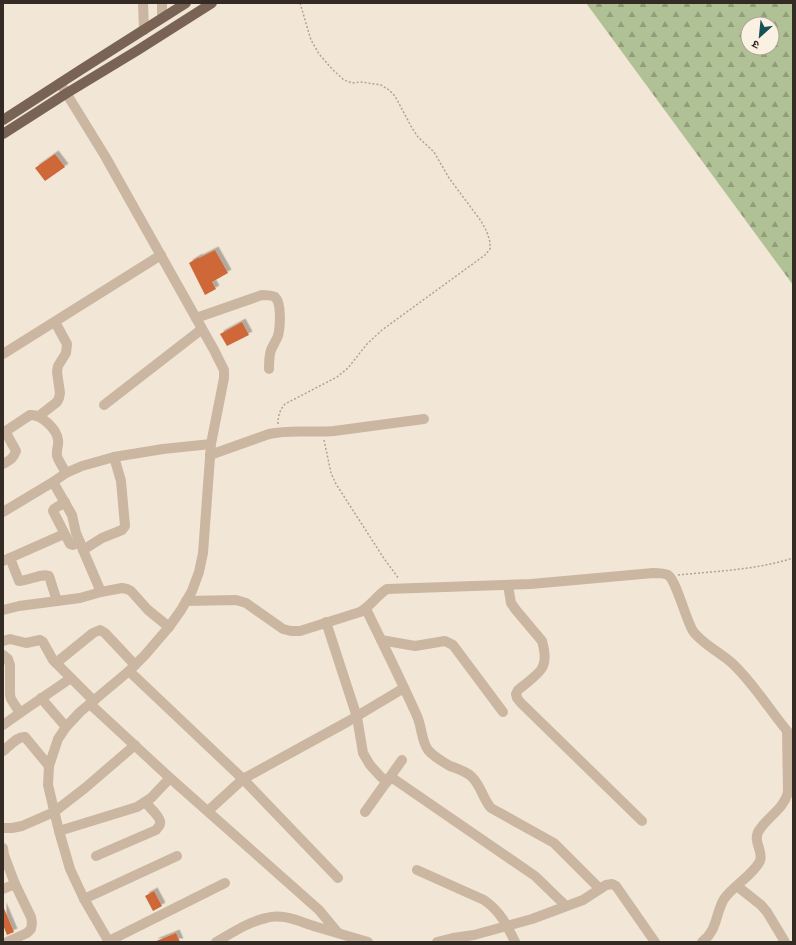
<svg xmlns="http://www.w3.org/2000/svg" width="796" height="945" viewBox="0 0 796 945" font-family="'Roboto Condensed','Noto Sans Devanagari',sans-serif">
	<defs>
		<pattern id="forest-firs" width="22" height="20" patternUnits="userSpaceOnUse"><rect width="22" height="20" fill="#b0c295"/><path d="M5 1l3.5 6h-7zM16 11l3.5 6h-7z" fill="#909e79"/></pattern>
		<filter id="shadow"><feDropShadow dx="3.5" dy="-3.5" stdDeviation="0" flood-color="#0004"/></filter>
	</defs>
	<rect width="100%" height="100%" fill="#f2e7d6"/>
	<path fill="url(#forest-firs)" fill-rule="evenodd" d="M 586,3 L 793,3 L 793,285 ZM 748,24 L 772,24 L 772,48 L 748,48 Z"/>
	<g fill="#cf6738" filter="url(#shadow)">
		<polygon points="55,154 65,167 45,181 35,168"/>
		<polygon points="215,250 228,273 212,282 216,289 205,295 189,263 199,257 199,258"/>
		<polygon points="242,322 249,335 227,346 220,334"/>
		<polygon points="154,891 162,906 153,911 145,896"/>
		<polygon points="3,906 14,932 7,935 3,925"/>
		<polygon points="176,933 180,942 154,942"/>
	</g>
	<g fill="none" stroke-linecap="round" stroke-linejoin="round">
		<g stroke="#b7a18c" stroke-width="1.5" stroke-dasharray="2 2" stroke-linecap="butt">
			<path d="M 278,424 C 278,415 280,410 285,404 L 337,377 L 348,368 L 367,344 L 382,330 L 485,255 L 490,249 L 490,242 L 487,232 L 481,221 L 449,178 L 434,152 L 418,137 L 412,128 L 395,96 L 389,90 L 381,85 L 361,82 L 352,83 L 344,80 L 333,70 L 319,54 L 311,40 L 300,3"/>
			<polyline points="324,440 331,473 336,484 383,557 399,579"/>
			<path d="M 678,575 C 717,571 756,570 793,558"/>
		</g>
		<g stroke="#cbb7a1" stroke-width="10">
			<polyline points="143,3 144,30"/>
			<polyline points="162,3 162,18"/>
			<polyline points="60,83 105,156 214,350 224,370 224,378 211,444 203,553 199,572 192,591 181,610 169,627 145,655 129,671 80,712 66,727 58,739 49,766 48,785 59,831 70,869 84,899 109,942"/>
			<path d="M 196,318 L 262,295 C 266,295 271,295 275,297 C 282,303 280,328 278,336 C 276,341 273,345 271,350 C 269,356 269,363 269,369"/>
			<polyline points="3,354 161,255"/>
			<polyline points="104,405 202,329"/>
			<polyline points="39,416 57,402 59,398 60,393 57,372 58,366 66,353 67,344 55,322"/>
			<path d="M 3,433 L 30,415 C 41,414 57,429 58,440 C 59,445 56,450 57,456 C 59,462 63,467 66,473"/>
			<path d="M 210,455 L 269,434 C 291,429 312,433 334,431 L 424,419"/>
			<path d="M 3,464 C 10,460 13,459 16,451 L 5,431"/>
			<polyline points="53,482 72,515 76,533 83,550 101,592"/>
			<polyline points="65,502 54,509 53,511 70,544 73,545 80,542"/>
			<polyline points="3,512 53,482 66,473 82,466 114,457 163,449 211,444"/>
			<polyline points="83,550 102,538 122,530 125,526 121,481 114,457"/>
			<path d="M 10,558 L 19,581 C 29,581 40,573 49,576 L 57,601"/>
			<polyline points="3,561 64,534"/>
			<path d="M 508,585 L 511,603 L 516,610 L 542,641 C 544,648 546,659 543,666 C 541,673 524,685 518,690 L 516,694 L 517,698 L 521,703 L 642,821"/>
			<path d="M 186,601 L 236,600 L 246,603 L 283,629 L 291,631 L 300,631 L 360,612 C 371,606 376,596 387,589 L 531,584 L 653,573 C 658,573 664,573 668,575 C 676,580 686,620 693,631 C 701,643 721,653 733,664 C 756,686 772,714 793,738"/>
			<path d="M 366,609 C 383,644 401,680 417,716 C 422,727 421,740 428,750 C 434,757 443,762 450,766 C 458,769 466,771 472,777 C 481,786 483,799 491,808 L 554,843 L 600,889"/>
			<polyline points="3,610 19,606 80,598 101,592 122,588 127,589 131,591 148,610 169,627"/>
			<polyline points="326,622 357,717 363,753 370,765 380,776 387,782"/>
			<polyline points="381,640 415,646 445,641 453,645 503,712"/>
			<polyline points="3,641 10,639 26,643 40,640 43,642 53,660 94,701"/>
			<polyline points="3,655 8,659 10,665 10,695 11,699 20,713"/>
			<polyline points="56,663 93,633 100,630 105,633 135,665"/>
			<polyline points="129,671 243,779 338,878"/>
			<polyline points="41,698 66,727"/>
			<polyline points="90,704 170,778 319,910 338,933"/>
			<polyline points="3,725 20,713 71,678"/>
			<path d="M 3,751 C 9,747 17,736 25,737 L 49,766"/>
			<polyline points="391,777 535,876 566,906"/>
			<polyline points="208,811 243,779 347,722 404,688"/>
			<polyline points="365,812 402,760"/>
			<polyline points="3,828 12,828 22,826 54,812 85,788 135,745"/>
			<polyline points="59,831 137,807 151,798 170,778"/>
			<polyline points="3,848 4,855 15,884 31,917 32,923 31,929 27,933 7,942"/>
			<path d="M 96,856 L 156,830 C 157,828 160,826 160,824 C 162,818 149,807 145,802"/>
			<path d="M 417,870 L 484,900 C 500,911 507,925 515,942"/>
			<polyline points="737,886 761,905 767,912 785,942"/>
			<polyline points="3,889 15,884"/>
			<polyline points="84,899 177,856"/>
			<polyline points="109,941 225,883"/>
			<path d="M 216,942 C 232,933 248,922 266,918 C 284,913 300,922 317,927 C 334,932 351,937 368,942"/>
			<polyline points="437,942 453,938 474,935 532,919 583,900 606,885 612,884 616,886 655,942"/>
			<path d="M 702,942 C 718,930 715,914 724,899 C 733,886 753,875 760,861 C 764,851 751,840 760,829 C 769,816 783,809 788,793 L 787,731"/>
		</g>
		<g stroke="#786354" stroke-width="10">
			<polyline points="3,120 82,69 186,3"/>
			<polyline points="3,134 67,93 138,50 212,3"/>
		</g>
	</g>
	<rect width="796" height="945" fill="none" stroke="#352b25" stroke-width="8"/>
	<g transform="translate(760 36) rotate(207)"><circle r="19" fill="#faf1e2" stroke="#aba296"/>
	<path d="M0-3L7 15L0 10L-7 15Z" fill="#185058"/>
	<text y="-6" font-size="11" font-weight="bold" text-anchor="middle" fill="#352b25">उ</text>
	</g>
</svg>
